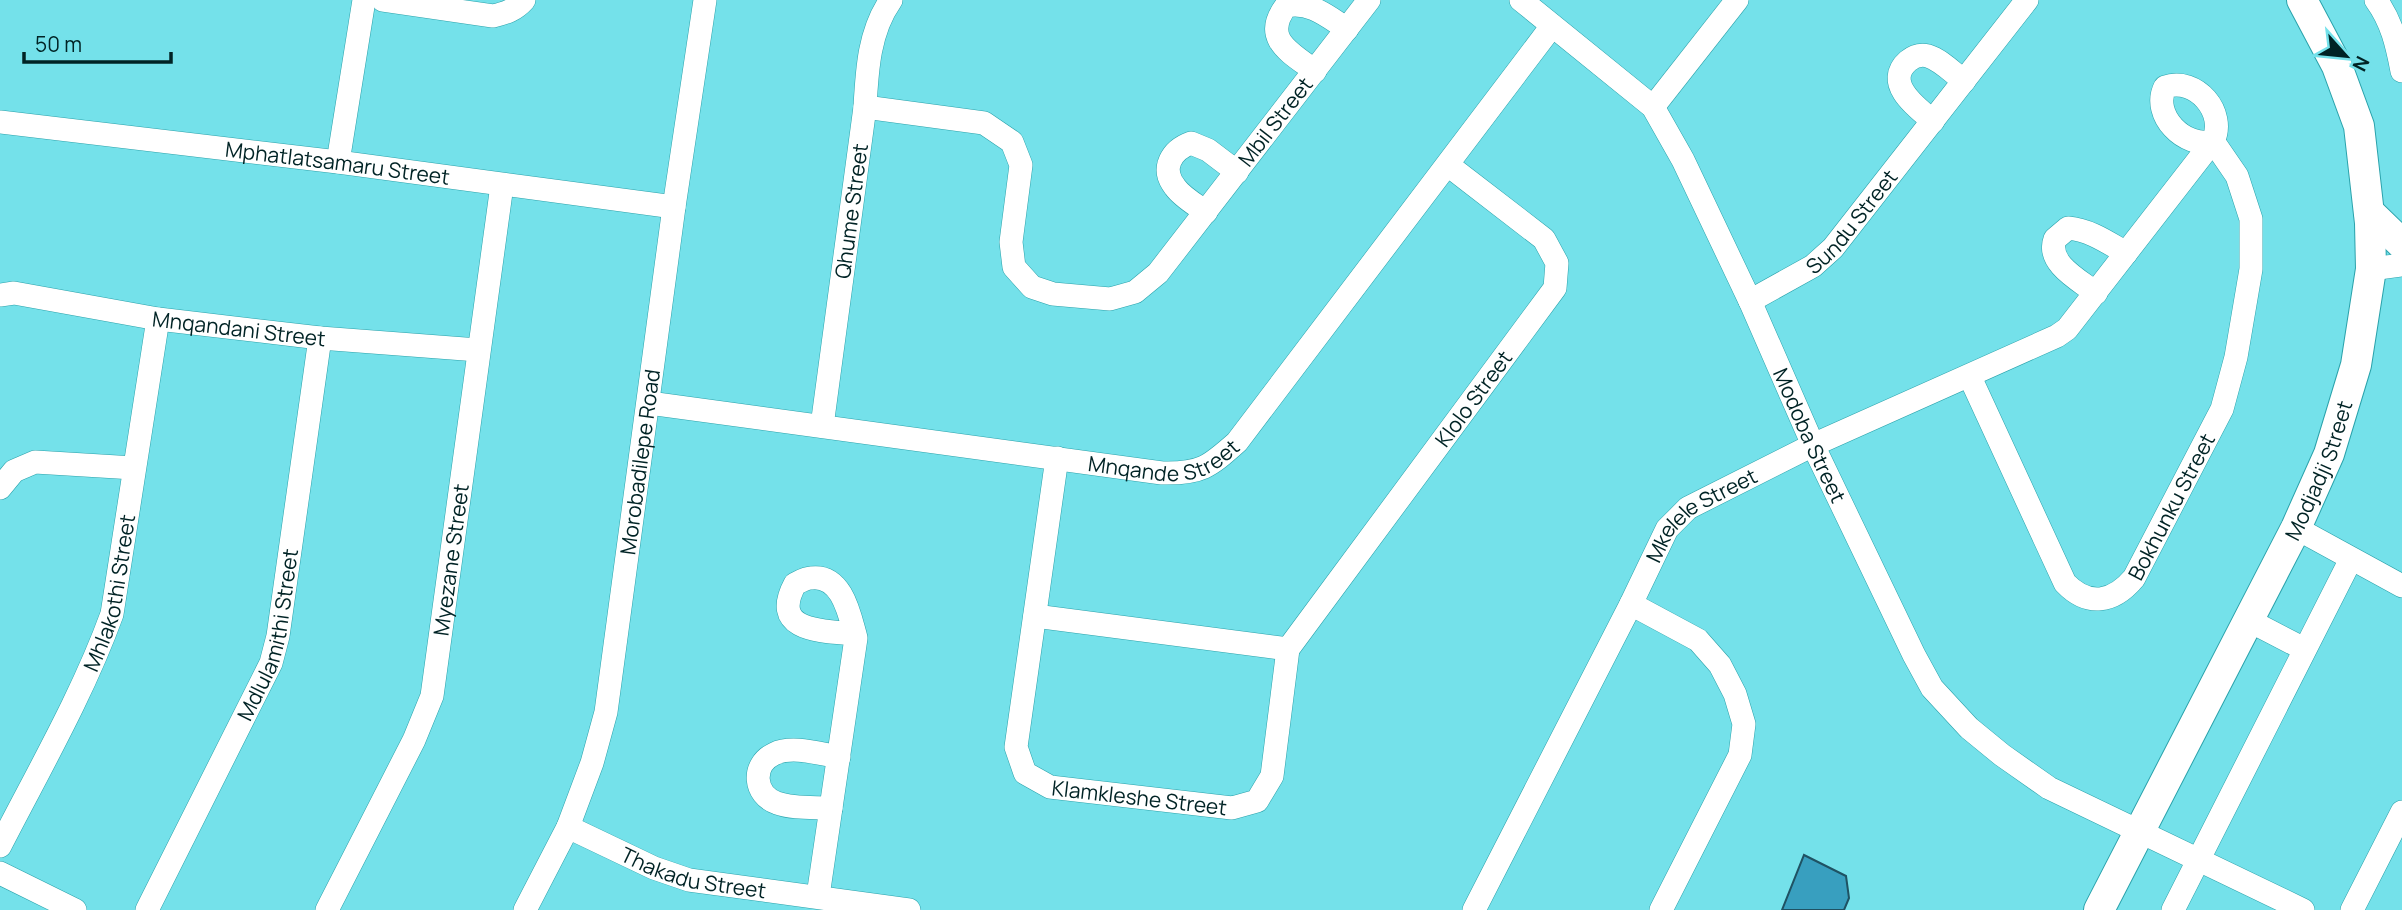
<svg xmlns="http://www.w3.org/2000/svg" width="2402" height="910" viewBox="0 0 2402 910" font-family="Manrope,sans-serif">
	<rect width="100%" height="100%" fill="#74e1ea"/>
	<polygon fill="#389fbf" stroke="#1f5263" stroke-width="2" points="1804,855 1846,876 1849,898 1844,910 1782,910"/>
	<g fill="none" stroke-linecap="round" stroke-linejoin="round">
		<g stroke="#2aa2ab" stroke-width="24">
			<g id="minor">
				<path d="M 383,0 L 493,16 C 506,13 515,10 524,0"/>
				<path id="s1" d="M 1521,0 L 1653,107 L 1683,160 L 1750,301 L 1813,445 L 1914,655 L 1932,688 L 1969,728 L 2002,755 L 2049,788 L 2303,910"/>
				<path d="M 2376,0 C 2392,22 2397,45 2402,71"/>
				<path d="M 1315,71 C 1291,53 1261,39 1286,6 C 1310,1 1327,16 1347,29"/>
				<path id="s2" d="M 865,107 L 984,123 L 1012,142 L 1021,165 L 1011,242 L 1014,267 L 1032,287 L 1053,294 L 1110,299 L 1135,292 L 1158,273 L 1369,0"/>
				<polyline points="1653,107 1737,0"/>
				<path d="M 1933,121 C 1917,108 1883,83 1908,61 C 1913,57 1920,54 1928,56 C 1941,60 1953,73 1964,81"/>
				<path id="s3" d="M 0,122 L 338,162 L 674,207"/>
				<polyline points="338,162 364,0"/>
				<path d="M 1206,212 C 1196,205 1182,197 1175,187 C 1160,168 1172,150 1191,143 L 1208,150 L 1237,172"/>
				<polyline points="2371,269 2402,265"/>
				<path d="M 2096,293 C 2079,280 2046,263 2055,239 L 2068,228 C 2090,230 2107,242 2126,253"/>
				<path id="s4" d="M 0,295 L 14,293 L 158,319 L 320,338 L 478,350"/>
				<path id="s5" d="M 1750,301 L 1813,266 L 1833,248 L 2027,0"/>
				<path id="s6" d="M 1970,377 L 2065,583 C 2088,607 2113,603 2134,578 L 2222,409 L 2236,357 L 2251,269 L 2251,219 L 2237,176 L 2213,141"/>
				<path id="s7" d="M 649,403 L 1162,473 C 1201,474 1209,467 1237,442 L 1552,26"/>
				<path id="s8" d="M 822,426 L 865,107 C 867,70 869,31 891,0"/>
				<path id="s9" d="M 1057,458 L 1016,747 L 1025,773 L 1050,787 L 1232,808 L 1257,801 L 1272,776 L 1288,649 L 1555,288 L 1557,263 L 1544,239 L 1448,165"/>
				<polyline points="0,488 14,471 35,462 134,468"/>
				<polyline points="2296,528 2402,586"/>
				<polyline points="1631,604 1698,640 1720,665 1735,694 1744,724 1740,755 1661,910"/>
				<polyline points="1035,616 1288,649"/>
				<polyline points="2250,621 2304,649"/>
				<path d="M 831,808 C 814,807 793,809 777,803 C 754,795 751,765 774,754 C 792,745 820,754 839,757"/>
				<path id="s10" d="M 568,827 L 654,868 L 689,880 L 909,910"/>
				<path id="s11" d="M 0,846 C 39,770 83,694 112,614 L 158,319"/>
				<polyline points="0,873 75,910"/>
				<path d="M 818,896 L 856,638 L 855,634 C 849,612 841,574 811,578 C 806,578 799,582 795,584 C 769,632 823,631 855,634"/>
				<path id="s12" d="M 147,910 L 271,663 L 278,636 L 320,338"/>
				<path id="s13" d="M 327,910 L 414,740 L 432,696 L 502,185"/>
				<path id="s14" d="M 525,910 L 568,827 L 592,763 L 606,712 L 674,207 L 705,0"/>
				<path id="s15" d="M 1474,910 L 1631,604 L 1667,529 L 1688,508 L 1813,445 L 2057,336 L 2067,329 L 2213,141 C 2227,113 2196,76 2165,87 C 2151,115 2185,149 2213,141"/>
				<polyline points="2173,910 2351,559"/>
				<polyline points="2352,910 2402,812"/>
			</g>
		</g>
		<g stroke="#2aa2ab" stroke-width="32">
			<g id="tertiary">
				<polyline points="2369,212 2402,244"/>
				<path id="s16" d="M 2099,910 L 2296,528 L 2329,454 L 2356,365 L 2371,269 L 2370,223 L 2359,126 L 2337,66 L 2302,0"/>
			</g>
		</g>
		<use href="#minor" stroke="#fff" stroke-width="23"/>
		<use href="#tertiary" stroke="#fff" stroke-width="30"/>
	</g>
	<g text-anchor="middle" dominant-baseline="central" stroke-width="7" stroke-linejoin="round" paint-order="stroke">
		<g font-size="21" fill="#002325" stroke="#74e1ea">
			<text stroke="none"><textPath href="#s2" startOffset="635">Mbil Street</textPath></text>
			<text stroke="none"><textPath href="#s3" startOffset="340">Mphatlatsamaru Street</textPath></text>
			<text stroke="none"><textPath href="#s8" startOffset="217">Qhume Street</textPath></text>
			<text stroke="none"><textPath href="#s5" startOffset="131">Sundu Street</textPath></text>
			<text stroke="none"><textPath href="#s4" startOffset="242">Mnqandani Street</textPath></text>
			<text stroke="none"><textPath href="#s9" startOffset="1026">Klolo Street</textPath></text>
			<text stroke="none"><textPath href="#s1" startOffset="534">Modoba Street</textPath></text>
			<text stroke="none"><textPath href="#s7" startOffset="522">Mnqande Street</textPath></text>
			<text stroke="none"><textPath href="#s14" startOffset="467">Morobadilepe Road</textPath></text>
			<text stroke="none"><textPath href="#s16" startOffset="492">Modjadji Street</textPath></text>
			<text stroke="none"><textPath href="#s6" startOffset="388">Bokhunku Street</textPath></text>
			<text stroke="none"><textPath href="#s15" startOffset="462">Mkelele Street</textPath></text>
			<text stroke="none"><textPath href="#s13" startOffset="376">Myezane Street</textPath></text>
			<text stroke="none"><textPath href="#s11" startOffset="278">Mhlakothi Street</textPath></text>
			<text stroke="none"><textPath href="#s12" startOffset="303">Mdlulamithi Street</textPath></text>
			<text stroke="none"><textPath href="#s9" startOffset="438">Klamkleshe Street</textPath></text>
			<text stroke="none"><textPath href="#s10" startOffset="135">Thakadu Street</textPath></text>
		</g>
	</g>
	<g transform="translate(2346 56) rotate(117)" stroke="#74e1ea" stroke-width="5" paint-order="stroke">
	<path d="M0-5L12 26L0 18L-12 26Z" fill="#002325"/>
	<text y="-10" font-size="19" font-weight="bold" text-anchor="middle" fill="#002325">N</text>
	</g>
	<path d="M24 52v10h147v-10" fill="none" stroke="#002325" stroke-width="3.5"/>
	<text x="35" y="52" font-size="21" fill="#002325" stroke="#74e1ea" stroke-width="5" paint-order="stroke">50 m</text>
</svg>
